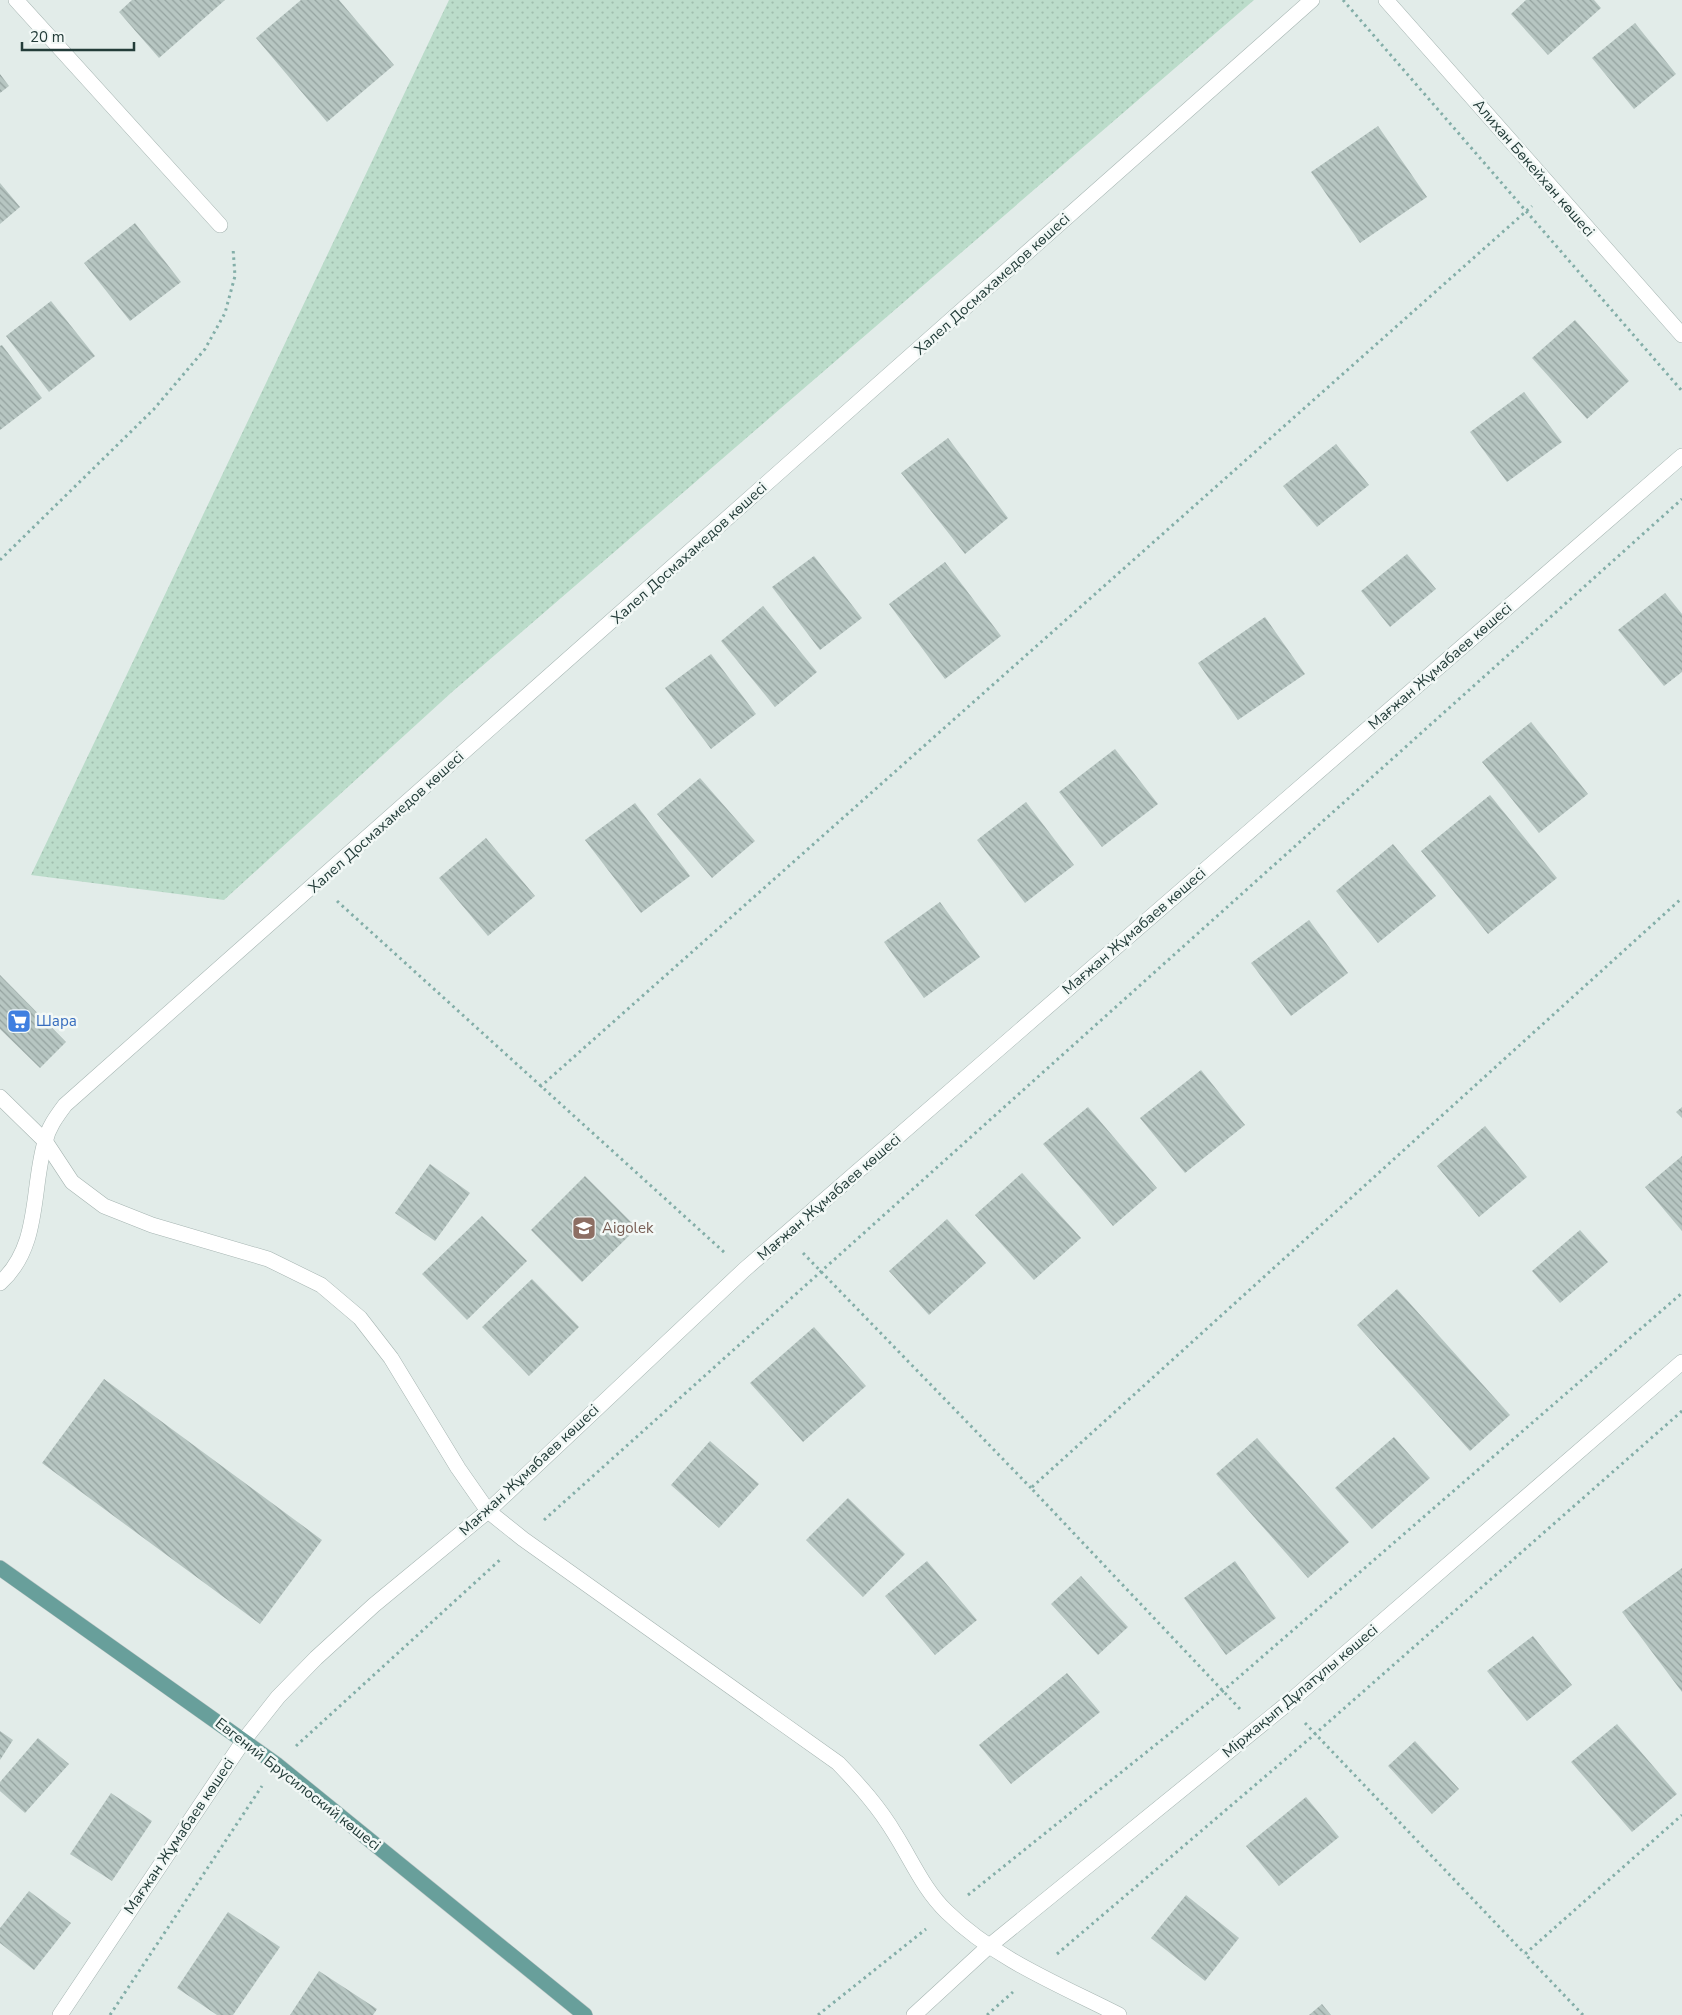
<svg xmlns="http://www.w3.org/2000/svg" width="1682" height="2015" viewBox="0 0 1682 2015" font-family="'Nunito Sans',sans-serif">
	<defs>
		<pattern id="green-dots" width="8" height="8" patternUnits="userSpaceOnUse" patternTransform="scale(1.25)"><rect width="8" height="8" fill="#bbdcca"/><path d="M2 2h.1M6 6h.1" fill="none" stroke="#a0beae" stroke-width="1.8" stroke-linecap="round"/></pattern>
		<pattern id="building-back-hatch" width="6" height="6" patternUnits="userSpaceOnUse" patternTransform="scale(1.25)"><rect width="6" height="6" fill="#b7c6c2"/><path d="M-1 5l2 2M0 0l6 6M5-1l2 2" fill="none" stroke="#94a29f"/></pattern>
	</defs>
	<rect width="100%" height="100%" fill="#e2ece9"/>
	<polygon fill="url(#green-dots)" points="449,0 1254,0 452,692 224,900 31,875"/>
	<g fill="url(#building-back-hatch)">
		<polygon points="132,0 225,0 159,58 119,12"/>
		<polygon points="301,0 339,0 394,65 327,122 256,38"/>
		<polygon points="1526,0 1594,0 1601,8 1548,55 1511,14"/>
		<polygon points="1635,23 1676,74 1634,109 1592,58"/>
		<polygon points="0,74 9,86 0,93"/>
		<polygon points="1378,126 1427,197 1360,243 1311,172"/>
		<polygon points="0,183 20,207 0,224"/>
		<polygon points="135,223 181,282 130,321 84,263"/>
		<polygon points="51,301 95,356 49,392 6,336"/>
		<polygon points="1575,320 1629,381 1587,419 1532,358"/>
		<polygon points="2,345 42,398 0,430 0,346"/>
		<polygon points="1524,392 1562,442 1507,482 1470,432"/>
		<polygon points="948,438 1008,518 965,554 901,473"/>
		<polygon points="1336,444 1369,485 1317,527 1283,486"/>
		<polygon points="1407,554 1436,589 1390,627 1361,591"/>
		<polygon points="814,556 862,618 820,650 772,587"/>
		<polygon points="945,562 1001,636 945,679 889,604"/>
		<polygon points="1665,593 1682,614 1682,672 1664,686 1618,630"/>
		<polygon points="763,606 817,672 775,707 721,641"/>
		<polygon points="1265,617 1305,674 1238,720 1198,663"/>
		<polygon points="711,654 756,714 711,749 665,688"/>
		<polygon points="1531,722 1588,794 1539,833 1482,762"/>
		<polygon points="1115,749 1158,804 1102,847 1059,792"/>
		<polygon points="700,778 755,841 712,878 657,814"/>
		<polygon points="1490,795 1557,878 1488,934 1421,851"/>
		<polygon points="1026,802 1074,865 1025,903 977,840"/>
		<polygon points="635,803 690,876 641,913 585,840"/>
		<polygon points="486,838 535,896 488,936 439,878"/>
		<polygon points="1393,844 1436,896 1378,943 1336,891"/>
		<polygon points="940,902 980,957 924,998 884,942"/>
		<polygon points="1309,920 1348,973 1291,1016 1251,963"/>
		<polygon points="0,975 66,1042 40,1068 0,1029"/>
		<polygon points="1201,1070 1245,1125 1185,1173 1140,1118"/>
		<polygon points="1088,1107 1157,1188 1113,1226 1043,1144"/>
		<polygon points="1682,1107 1682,1118 1676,1112"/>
		<polygon points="1485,1126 1527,1177 1479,1217 1437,1166"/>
		<polygon points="1682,1156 1682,1231 1645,1187"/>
		<polygon points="430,1164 470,1193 435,1241 395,1213"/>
		<polygon points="1022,1173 1081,1238 1034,1280 975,1215"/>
		<polygon points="585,1176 637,1228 582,1282 531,1230"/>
		<polygon points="482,1216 527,1261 467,1320 422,1274"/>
		<polygon points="947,1219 986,1263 929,1315 889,1271"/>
		<polygon points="1580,1230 1608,1262 1560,1303 1532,1271"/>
		<polygon points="532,1279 579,1327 529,1376 482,1327"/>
		<polygon points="1397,1289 1510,1415 1470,1451 1357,1325"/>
		<polygon points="814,1327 866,1386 803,1442 750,1383"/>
		<polygon points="104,1379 322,1540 260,1624 42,1463"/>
		<polygon points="1394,1437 1430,1478 1372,1529 1335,1488"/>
		<polygon points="1257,1438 1349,1542 1308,1578 1216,1474"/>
		<polygon points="710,1441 759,1484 719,1528 671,1485"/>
		<polygon points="848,1498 905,1554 863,1597 806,1540"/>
		<polygon points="927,1561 977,1620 935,1655 885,1596"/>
		<polygon points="1235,1561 1276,1618 1226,1655 1184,1598"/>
		<polygon points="1682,1568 1682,1692 1622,1612"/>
		<polygon points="1081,1576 1128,1627 1098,1655 1051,1604"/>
		<polygon points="1533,1636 1572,1685 1527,1721 1487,1671"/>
		<polygon points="1067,1673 1100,1712 1011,1784 979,1745"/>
		<polygon points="1617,1724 1677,1794 1632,1832 1571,1762"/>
		<polygon points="0,1731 13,1740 0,1760"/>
		<polygon points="38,1738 69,1764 25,1813 0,1791 0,1782"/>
		<polygon points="1415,1741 1459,1789 1432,1814 1388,1766"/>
		<polygon points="111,1793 152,1821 112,1881 70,1854"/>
		<polygon points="1306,1797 1339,1837 1279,1886 1246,1846"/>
		<polygon points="29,1891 71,1923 34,1970 0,1943 0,1928"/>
		<polygon points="1186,1895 1239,1938 1205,1981 1151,1938"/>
		<polygon points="228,1912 280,1947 233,2015 217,2015 177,1988"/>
		<polygon points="319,1971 377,2009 373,2015 290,2015"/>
		<polygon points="1322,2004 1331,2015 1309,2015"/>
	</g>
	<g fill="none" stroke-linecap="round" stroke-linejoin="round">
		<g stroke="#a5b4b1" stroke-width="16">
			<g id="minor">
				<polyline points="16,0 220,225"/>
				<polyline points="1386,0 1682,335"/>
				<path d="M 0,1097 L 45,1141 L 72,1182 L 104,1206 L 152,1225 L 268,1259 L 321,1285 L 360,1318 L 391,1358 L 458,1468 L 488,1511 L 523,1539 L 838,1763 C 859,1785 879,1807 895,1834 C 912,1861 924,1890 947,1912 C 995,1959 1060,1985 1119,2015"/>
				<path d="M 0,1283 C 41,1246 31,1190 45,1142 C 48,1128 56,1117 65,1105 L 1312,0"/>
				<polyline points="60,2015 244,1740 278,1697 316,1658 374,1605 488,1511 744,1270 1682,456"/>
				<polyline points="914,2015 988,1947 1287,1704 1682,1362"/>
			</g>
		</g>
		<g stroke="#c1c8c8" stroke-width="16">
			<polyline id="major" points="0,1568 276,1764 585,2015"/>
		</g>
		<g stroke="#83aea8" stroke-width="3" stroke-dasharray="2.5 4" stroke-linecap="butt">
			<polyline points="1343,0 1682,391"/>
			<polyline points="0,560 154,409 205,349 225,313 235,276 233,248"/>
			<polyline points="337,901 725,1253"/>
			<polyline points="540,1087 1532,206"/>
			<polyline points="803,1253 1031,1488"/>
			<polyline points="544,1520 1682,499"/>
			<polyline points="1240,1709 1031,1488 1682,898"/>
			<polyline points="1305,1723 1525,1954"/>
			<polyline points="296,1746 502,1558"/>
			<polyline points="968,1895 1224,1690 1682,1293"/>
			<polyline points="1057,1954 1315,1734 1682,1411"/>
			<polyline points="110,2015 262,1786"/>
			<polyline points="818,2015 926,1929"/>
			<polyline points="987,2015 1013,1992"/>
			<polyline points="1583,2015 1525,1954 1682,1815"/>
		</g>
		<use href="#minor" stroke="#fff" stroke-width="15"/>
		<use href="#major" stroke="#689f9b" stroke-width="15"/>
	</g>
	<defs>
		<g id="supermarket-square" transform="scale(1.25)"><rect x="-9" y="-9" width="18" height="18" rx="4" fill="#3f7fe0" stroke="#f2f8f6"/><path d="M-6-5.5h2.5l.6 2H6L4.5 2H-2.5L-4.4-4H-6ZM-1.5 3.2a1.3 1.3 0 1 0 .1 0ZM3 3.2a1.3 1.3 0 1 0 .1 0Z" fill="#fff"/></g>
		<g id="school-square" transform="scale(1.25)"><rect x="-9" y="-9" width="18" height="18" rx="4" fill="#8d6e63" stroke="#f2f8f6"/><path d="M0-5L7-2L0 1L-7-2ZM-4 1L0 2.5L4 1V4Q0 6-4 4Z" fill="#fff"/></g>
	</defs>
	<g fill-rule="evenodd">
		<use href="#supermarket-square" x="19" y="1021"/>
		<use href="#school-square" x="584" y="1228"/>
	</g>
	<g text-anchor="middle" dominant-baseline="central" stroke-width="5" stroke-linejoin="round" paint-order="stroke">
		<g font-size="15" fill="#233c39" stroke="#f2f8f6">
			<text transform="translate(1534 168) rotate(49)">Алихан Бөкейхан көшесі</text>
			<text transform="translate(992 284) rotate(-42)">Халел Досмахамедов көшесі</text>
			<text transform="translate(689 553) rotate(-42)">Халел Досмахамедов көшесі</text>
			<text transform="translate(1440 666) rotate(-41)">Мағжан Жұмабаев көшесі</text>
			<text transform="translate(386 822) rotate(-42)">Халел Досмахамедов көшесі</text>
			<text transform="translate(1134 931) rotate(-41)">Мағжан Жұмабаев көшесі</text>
			<text transform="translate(829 1197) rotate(-41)">Мағжан Жұмабаев көшесі</text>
			<text transform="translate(529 1470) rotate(-43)">Мағжан Жұмабаев көшесі</text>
			<text transform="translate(1300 1691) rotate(-40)">Міржақып Дұлатұлы көшесі</text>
			<text transform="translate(298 1784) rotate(38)">Евгений Брусилоский көшесі</text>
			<text transform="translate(179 1836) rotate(-56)">Мағжан Жұмабаев көшесі</text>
		</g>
		<g font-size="15" fill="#366cbe" stroke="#f2f8f6" text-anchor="start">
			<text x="36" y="1021">Шара</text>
		</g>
		<g font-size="15" fill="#785e54" stroke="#f2f8f6" text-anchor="start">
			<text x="602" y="1228">Aigolek</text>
		</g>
	</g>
	<path d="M22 42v8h112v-8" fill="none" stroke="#233c39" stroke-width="2.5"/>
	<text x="30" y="42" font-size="15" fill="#233c39" stroke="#f2f8f6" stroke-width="4" paint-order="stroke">20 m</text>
</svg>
